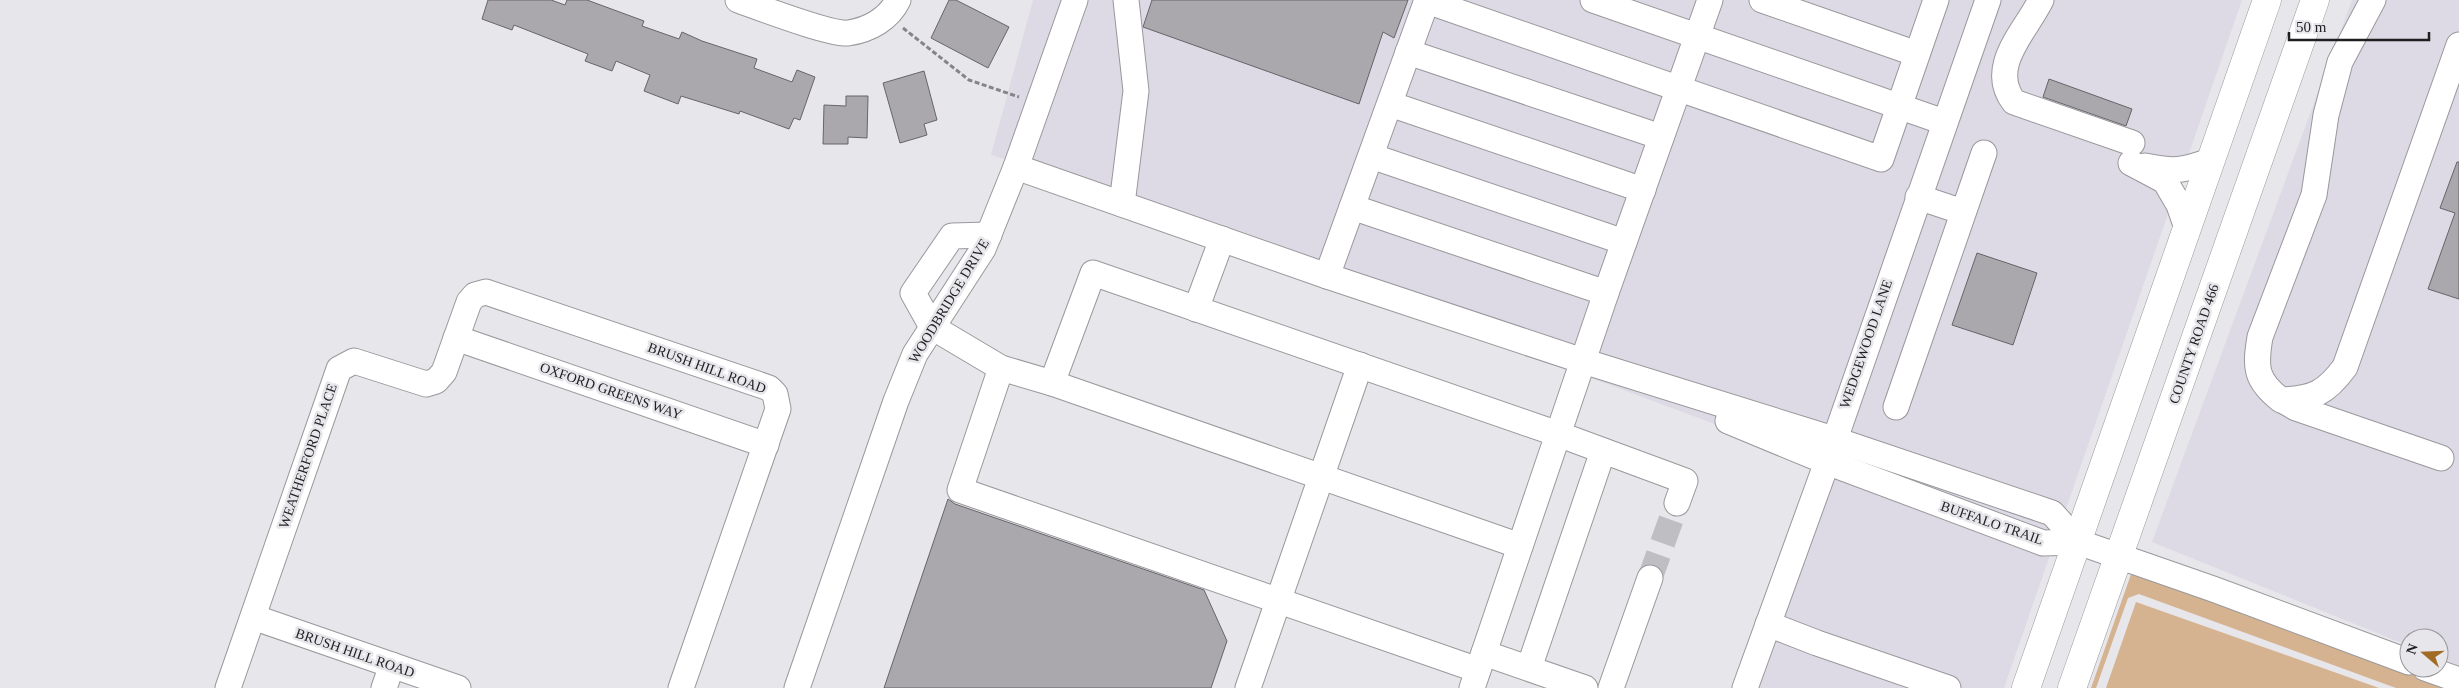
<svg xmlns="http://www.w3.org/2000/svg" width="2459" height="688" viewBox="0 0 2459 688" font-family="'Times New Roman',serif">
	<rect width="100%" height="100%" fill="#e7e6ea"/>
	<g fill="#dddae5">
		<polygon points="1033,0 1063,0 1007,160 991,155"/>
		<polygon points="1086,0 1976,0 1814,461 1028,168"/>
		<polygon points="1999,0 2242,0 2004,688 1756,688"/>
		<polygon points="2352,0 2459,0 2459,666 2439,658 2439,638 2409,638 2409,646 2152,542"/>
	</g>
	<g fill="#d5b390">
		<polygon points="2135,563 2459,688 2396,688 2139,594 2128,598 2096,688 2091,688"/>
		<polygon points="2136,602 2379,688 2106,688"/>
	</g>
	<g fill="#aaa8ac" stroke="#666569">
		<polygon points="488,0 551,0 565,5 567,0 587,0 644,21 642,26 679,39 682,32 702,41 757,59 754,68 792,82 797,70 815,77 800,120 794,118 789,129 740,111 739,114 681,96 678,104 644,91 650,75 616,61 612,71 585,61 588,54 514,25 512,30 482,19"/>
		<polygon points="949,0 956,0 1009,27 988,68 931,38"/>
		<polygon points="1152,0 1408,0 1394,38 1383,32 1359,104 1143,27"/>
		<polygon points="924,71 937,120 924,124 927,135 900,143 883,83"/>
		<polygon points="2049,79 2132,109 2126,126 2043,97"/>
		<polygon points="846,96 868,96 867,138 848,137 848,144 823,144 824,105 846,106"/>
		<polygon points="2457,162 2459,162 2459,299 2428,289 2455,213 2440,208"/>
		<polygon points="1977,253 2037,273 2013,345 1952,325"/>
		<polygon points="948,499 955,504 1204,590 1227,641 1211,688 884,688"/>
	</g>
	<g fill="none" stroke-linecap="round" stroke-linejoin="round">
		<polyline stroke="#bfbec2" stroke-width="25" stroke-dasharray="25 12" stroke-linecap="butt" points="1650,578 1677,503"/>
		<g stroke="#99989c" stroke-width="27">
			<g id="minor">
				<path d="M 738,0 C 758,7 831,35 848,33 C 869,30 889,19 898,0"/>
				<polyline points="1593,0 1944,122"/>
				<polyline points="1762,0 1917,54"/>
				<path d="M 2041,0 C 2025,32 1987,67 2014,102 L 2132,143"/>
				<path d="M 2373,0 L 2340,62 L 2326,115 L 2314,195 L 2260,337 C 2255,367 2255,380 2281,400 C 2313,399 2326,393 2345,367 L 2459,45"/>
				<polyline points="1427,1 1881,159 1936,0"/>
				<polyline points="1408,52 1661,137"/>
				<polyline points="1390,104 1643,190"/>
				<polyline points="1371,156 1624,242"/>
				<polyline points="2131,163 2165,181 2179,205 2187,228"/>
				<path d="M 2145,166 C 2174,172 2182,171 2210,161"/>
				<polyline points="1016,167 1327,276 1583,361 1833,439 2052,513 2078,542"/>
				<polyline points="1918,197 1963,212"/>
				<polyline points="1122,204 1136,91 1126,0"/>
				<polyline points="1352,207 1606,293"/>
				<polyline points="989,235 952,236 913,293 932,327 1001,368 1052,383 1520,546"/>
				<polyline points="1327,276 1427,0"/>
				<polyline points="1196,309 1222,239"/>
				<polyline points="456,338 766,445"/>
				<polyline points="1001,368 960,490 1478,670"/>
				<polyline points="1052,383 1093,273 1558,434 1685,481 1677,503"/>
				<polyline points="2284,401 2296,408 2441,458"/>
				<polyline points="1896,407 1984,153"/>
				<polyline points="1728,421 1827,462 2043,543 2078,542 2213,589 2409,662"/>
				<polyline points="253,617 458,688"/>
				<polyline points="1768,624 1817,643 1948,688"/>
				<polyline points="1484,653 1585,688"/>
				<polyline points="1529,668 1603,451"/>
				<polyline points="2425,668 2459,680"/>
				<polyline points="228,688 339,369 354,361 426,384 436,381 444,372 469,302 475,295 486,292 769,388 775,394 778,409 681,688"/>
				<polyline points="384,688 392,665"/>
				<polyline points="797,688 896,401 915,354 983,249 1016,167 1075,0"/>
				<polyline points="1248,688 1360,365"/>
				<polyline points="1472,688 1606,293 1710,0"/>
				<polyline points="1611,688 1650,578"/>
				<polyline points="1745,688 1827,462 1988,0"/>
			</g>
		</g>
		<g stroke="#99989c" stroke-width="29">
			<g id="major">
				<polyline points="2026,688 2267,0"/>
				<polyline points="2072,688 2315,0"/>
			</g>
		</g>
		<polyline stroke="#858487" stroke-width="3" stroke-dasharray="5 2.5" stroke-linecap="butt" points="903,28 969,80 1019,97"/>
		<use href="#minor" stroke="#fff" stroke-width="25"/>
		<use href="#major" stroke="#fff" stroke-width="28"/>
	</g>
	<g text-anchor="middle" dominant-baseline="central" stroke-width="5" stroke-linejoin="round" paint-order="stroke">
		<g font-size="14" fill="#1f1e20" stroke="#e7e6ea">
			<text transform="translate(949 301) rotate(-59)">WOODBRIDGE DRIVE</text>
			<text transform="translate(1866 344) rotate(-71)">WEDGEWOOD LANE</text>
			<text transform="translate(2194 344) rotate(-71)">COUNTY ROAD 466</text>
			<text transform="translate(707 368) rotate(20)">BRUSH HILL ROAD</text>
			<text transform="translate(611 391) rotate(19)">OXFORD GREENS WAY</text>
			<text transform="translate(308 456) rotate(-71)">WEATHERFORD PLACE</text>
			<text transform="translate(1992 523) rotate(19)">BUFFALO TRAIL</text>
			<text transform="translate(355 653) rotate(19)">BRUSH HILL ROAD</text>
		</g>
	</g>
	<g transform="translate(2424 653) rotate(289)"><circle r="24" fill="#e7e6ea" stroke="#979699"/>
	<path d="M0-4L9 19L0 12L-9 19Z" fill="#a16a25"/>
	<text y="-8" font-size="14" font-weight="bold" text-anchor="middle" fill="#1f1e20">N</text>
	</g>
	<path d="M2289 32v8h140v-8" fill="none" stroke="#1f1e20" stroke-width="2.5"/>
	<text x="2296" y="32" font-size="15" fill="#1f1e20" stroke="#e7e6ea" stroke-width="4" paint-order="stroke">50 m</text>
</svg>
